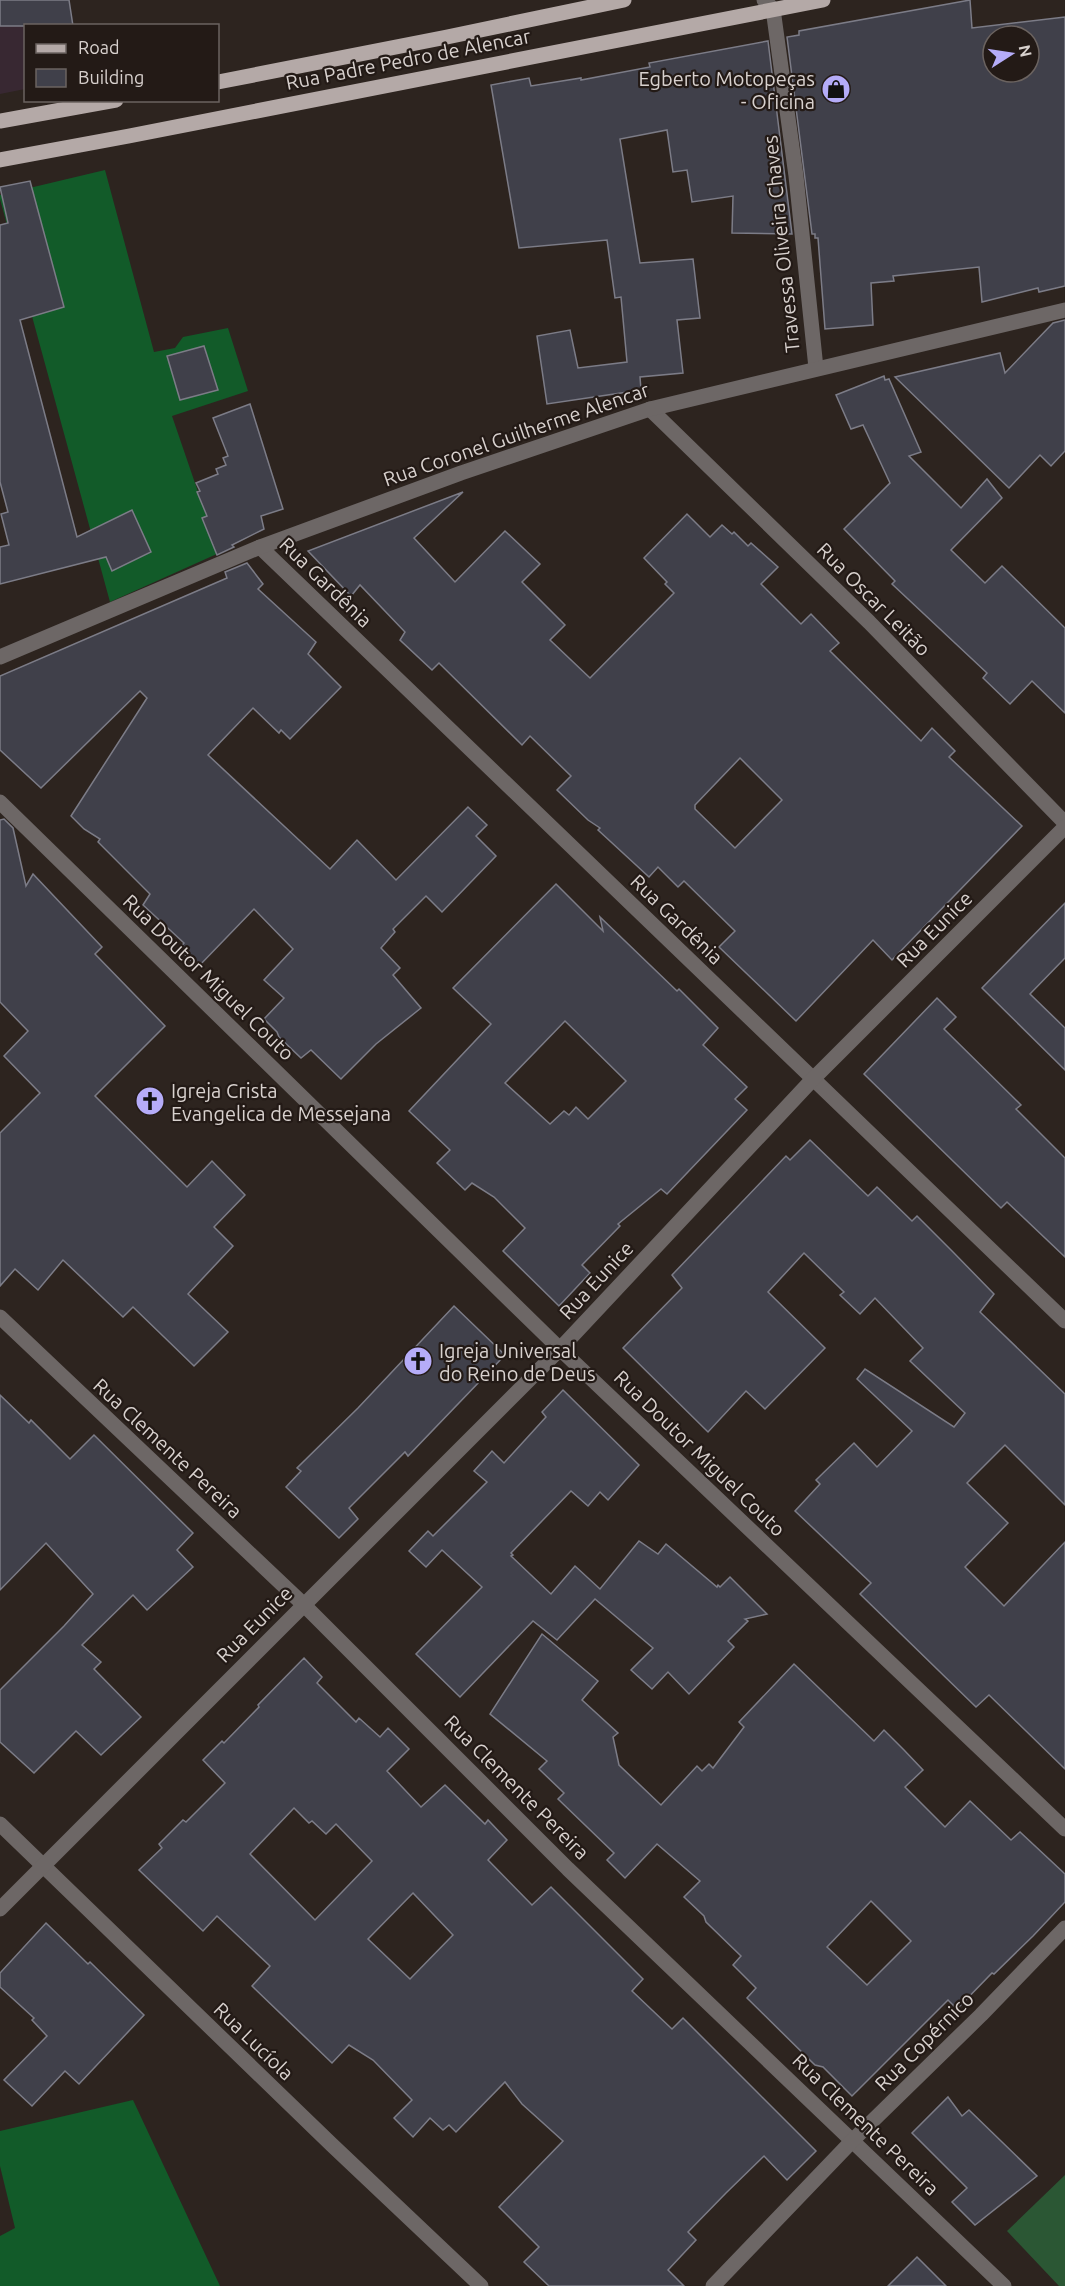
<svg xmlns="http://www.w3.org/2000/svg" width="1065" height="2286" viewBox="0 0 1065 2286" font-family="Ubuntu,sans-serif">
	<rect width="100%" height="100%" fill="#2d241f"/>
	<polygon fill="#382832" points="0,0 26,26 25,89 0,94"/>
	<polygon fill="#2b5734" points="1065,2175 1065,2286 1059,2286 1007,2231"/>
	<g fill="#125b29">
		<polygon points="105,170 154,352 175,348 183,337 228,328 248,391 172,416 219,553 110,602 0,199 0,195"/>
		<polygon points="133,2100 220,2286 0,2286 0,2236 15,2228 0,2166 0,2131"/>
	</g>
	<g fill="#40404a" stroke="#7c7c87" stroke-width="1.5" fill-rule="evenodd">
		<polygon points="0,0 69,0 73,26 0,26"/>
		<path d="M 970,0 L 972,28 L 1065,17 L 1065,286 L 1039,292 L 1038,288 L 982,302 L 979,267 L 893,276 L 894,281 L 871,283 L 873,325 L 825,329 L 818,238 L 815,238 L 815,234 L 812,234 L 787,37 L 799,35 L 799,31 ZM 993,36 L 1029,36 L 1029,72 L 993,72 Z"/>
		<polygon points="768,41 792,234 732,233 733,196 692,202 687,170 673,172 667,130 620,139 640,263 693,259 700,318 677,320 683,373 640,377 641,390 547,404 537,336 570,330 578,368 627,362 621,297 615,298 607,240 519,248 491,85 529,78 531,86 581,78 581,80 650,67 649,63"/>
		<polygon points="30,181 64,307 20,320 77,537 132,510 151,552 112,571 106,557 0,584 0,547 9,545 1,514 8,512 0,482 0,225 8,223 0,187"/>
		<polygon points="1065,320 1065,451 1051,466 1040,455 1009,488 895,377 1000,353 1005,373 1053,323"/>
		<polygon points="204,346 218,390 180,400 167,356"/>
		<polygon points="884,376 885,380 889,379 921,452 909,456 961,508 987,479 1002,498 951,550 985,583 1002,566 1065,628 1065,713 1032,681 1010,704 983,678 987,673 892,584 895,581 844,529 890,483 863,425 851,429 836,395"/>
		<polygon points="250,404 283,509 261,516 264,529 232,545 234,547 217,555 202,518 207,516 197,492 200,491 196,483 218,474 216,469 226,465 223,458 228,456 213,418"/>
		<path d="M 463,492 L 414,538 L 455,582 L 505,531 L 540,564 L 522,582 L 565,625 L 550,640 L 590,678 L 674,593 L 665,584 L 667,582 L 644,558 L 687,514 L 710,537 L 722,525 L 732,534 L 734,532 L 748,546 L 751,543 L 778,567 L 761,584 L 801,624 L 811,614 L 839,643 L 830,651 L 921,741 L 932,728 L 955,751 L 949,757 L 1022,826 L 892,960 L 873,940 L 796,1021 L 719,947 L 735,931 L 684,881 L 678,887 L 658,867 L 649,877 L 598,830 L 600,828 L 588,820 L 557,790 L 571,776 L 530,736 L 522,745 L 439,663 L 432,670 L 400,640 L 405,632 L 360,585 L 351,596 L 308,551 ZM 740,758 L 782,800 L 735,848 L 695,809 L 695,805 Z"/>
		<polygon points="247,563 263,584 258,589 316,642 308,654 341,687 290,739 281,730 279,733 253,708 208,755 330,869 357,840 396,880 468,807 487,825 476,836 496,856 442,912 426,896 393,929 395,932 381,948 400,968 393,975 421,1008 376,1044 341,1079 311,1050 301,1058 279,1037 277,1032 264,1019 284,998 264,980 293,949 254,909 198,967 179,949 184,943 143,905 150,894 98,842 100,839 84,829 71,816 147,698 140,691 41,788 0,750 0,676 227,578 225,572"/>
		<polygon points="4,819 13,828 26,886 33,874 102,947 95,954 165,1026 95,1096 187,1187 212,1161 245,1195 214,1227 233,1246 188,1294 228,1332 194,1366 133,1307 123,1317 63,1260 38,1290 15,1269 0,1286 0,1133 40,1093 4,1056 28,1031 0,1002 0,820"/>
		<path d="M 556,884 L 603,931 L 600,917 L 677,991 L 679,989 L 718,1028 L 703,1045 L 747,1087 L 735,1099 L 747,1110 L 667,1194 L 661,1189 L 618,1224 L 620,1226 L 582,1265 L 590,1273 L 559,1306 L 503,1251 L 525,1228 L 494,1197 L 472,1183 L 465,1190 L 437,1163 L 450,1150 L 409,1111 L 491,1024 L 453,988 ZM 565,1021 L 626,1081 L 588,1119 L 576,1107 L 569,1115 L 564,1111 L 550,1124 L 505,1083 Z"/>
		<polygon points="1065,903 1065,958 1030,994 1065,1028 1065,1070 982,988"/>
		<polygon points="937,998 956,1017 944,1029 1021,1105 1016,1109 1065,1158 1065,1257 1007,1202 1001,1208 864,1074"/>
		<polygon points="810,1140 868,1196 877,1187 912,1221 917,1216 953,1252 994,1294 980,1312 1065,1394 1065,1505 1005,1445 967,1483 1008,1523 965,1567 1004,1606 1065,1542 1065,1769 989,1695 976,1707 860,1594 871,1583 795,1511 820,1484 816,1480 854,1443 877,1467 912,1431 857,1379 865,1369 954,1427 965,1413 910,1361 923,1348 875,1298 860,1314 840,1295 844,1292 804,1253 768,1292 825,1348 765,1409 746,1391 708,1432 623,1348 682,1288 672,1275 786,1156 790,1160"/>
		<polygon points="454,1306 505,1355 408,1456 405,1452 349,1508 358,1519 339,1538 286,1487 301,1471 297,1468 358,1408"/>
		<polygon points="563,1390 639,1465 608,1500 600,1492 588,1506 571,1491 511,1553 513,1555 511,1556 551,1594 575,1566 600,1589 639,1541 658,1554 666,1544 717,1587 718,1585 720,1587 730,1577 767,1614 745,1619 748,1621 728,1641 734,1647 689,1694 668,1672 652,1689 631,1670 653,1648 595,1599 557,1640 533,1621 460,1697 416,1654 482,1587 442,1550 426,1567 409,1551 428,1531 433,1536 487,1482 474,1471 492,1451 504,1463 546,1417 542,1412"/>
		<polygon points="0,1395 29,1423 31,1420 70,1459 94,1435 193,1533 177,1550 193,1567 147,1610 133,1595 82,1645 101,1662 94,1669 141,1717 101,1755 76,1731 34,1773 0,1742 0,1690 64,1626 93,1594 46,1543 0,1590"/>
		<path d="M 542,1634 L 598,1681 L 582,1700 L 618,1733 L 613,1737 L 619,1765 L 661,1805 L 697,1766 L 702,1771 L 709,1764 L 713,1768 L 744,1727 L 739,1722 L 794,1664 L 874,1741 L 884,1730 L 904,1750 L 923,1770 L 905,1787 L 945,1827 L 970,1801 L 1011,1840 L 1020,1832 L 1065,1874 L 1065,1902 L 1033,1936 L 994,1974 L 992,1973 L 957,2009 L 948,2000 L 852,2096 L 823,2067 L 815,2065 L 747,1998 L 756,1988 L 733,1965 L 741,1956 L 706,1922 L 704,1916 L 684,1897 L 700,1881 L 657,1844 L 625,1878 L 607,1860 L 614,1853 L 558,1799 L 564,1793 L 539,1769 L 547,1761 L 490,1714 ZM 871,1901 L 911,1941 L 867,1985 L 827,1947 Z"/>
		<path d="M 304,1658 L 322,1677 L 317,1683 L 356,1722 L 359,1718 L 380,1737 L 388,1728 L 409,1749 L 387,1771 L 421,1807 L 445,1785 L 485,1824 L 488,1820 L 507,1840 L 488,1860 L 532,1905 L 551,1887 L 643,1979 L 632,1991 L 672,2029 L 683,2018 L 816,2151 L 787,2180 L 764,2156 L 726,2193 L 688,2232 L 696,2240 L 668,2270 L 684,2286 L 549,2286 L 524,2262 L 539,2247 L 499,2207 L 563,2141 L 522,2104 L 505,2082 L 456,2132 L 449,2125 L 443,2130 L 430,2118 L 413,2137 L 394,2118 L 412,2100 L 373,2060 L 349,2045 L 332,2063 L 252,1986 L 270,1966 L 217,1916 L 203,1931 L 139,1870 L 162,1848 L 159,1844 L 183,1820 L 186,1822 L 225,1783 L 203,1760 L 222,1741 L 224,1743 L 259,1707 L 258,1705 ZM 294,1808 L 309,1823 L 312,1821 L 326,1834 L 336,1824 L 372,1861 L 315,1920 L 250,1854 ZM 413,1893 L 453,1935 L 410,1979 L 368,1939 Z"/>
		<polygon points="46,1923 88,1964 90,1962 144,2015 79,2084 65,2071 32,2106 4,2080 47,2036 32,2020 34,2018 0,1987 0,1973"/>
		<polygon points="948,2097 962,2116 969,2110 1037,2176 975,2225 952,2202 967,2188 912,2133"/>
		<polygon points="917,2257 946,2286 888,2286"/>
	</g>
	<g fill="none" stroke-linecap="round" stroke-linejoin="round">
		<g stroke="#6d6766" stroke-width="15">
			<polyline points="764,0 773,9 796,176 816,368"/>
			<polyline points="650,409 869,622 1065,823"/>
			<polyline points="260,547 1065,1321"/>
			<polyline points="0,657 260,547 461,473 650,409 1065,310"/>
			<polyline points="0,802 560,1349 1065,1829"/>
			<polyline points="0,1317 303,1604 568,1869 1004,2286"/>
			<polyline points="0,1824 332,2145 481,2286"/>
			<polyline points="0,1909 560,1349 813,1079 1065,827"/>
			<polyline points="713,2286 853,2140 981,2015 1065,1928"/>
		</g>
		<g stroke="#b4a9a7" stroke-width="15">
			<polyline points="218,82 447,37 624,0"/>
			<polyline points="0,121 116,100"/>
			<polyline points="0,160 129,136 823,0"/>
		</g>
	</g>
	<defs>
		<g id="shop-disc" transform="scale(1.5)"><circle r="9.5" fill="#b5acf8" stroke="#231a16"/><path d="M-5-2.5h2.3a2.7 3.5 0 0 1 5.4 0H5L5.5 6h-11ZM-1.5-2.5h3a1.5 2.3 0 0 0-3 0Z" fill="#111"/></g>
		<g id="church-disc" transform="scale(1.5)"><circle r="9.5" fill="#b5acf8" stroke="#231a16"/><path d="M-1.2-6h2.4v3.5h3.3v2.4h-3.3V6h-2.4V-.1h-3.3v-2.4h3.3Z" fill="#111"/></g>
	</defs>
	<g fill-rule="evenodd">
		<use href="#shop-disc" x="836" y="89"/>
		<use href="#church-disc" x="150" y="1101"/>
		<use href="#church-disc" x="418" y="1361"/>
	</g>
	<g text-anchor="middle" dominant-baseline="central" stroke-width="4.5" stroke-linejoin="round" paint-order="stroke">
		<g font-size="20" fill="#d8d1ce" stroke="#231a16">
			<text transform="translate(408 59) rotate(-11)">Rua Padre Pedro de Alencar</text>
			<text transform="translate(781 244) rotate(-96)">Travessa Oliveira Chaves</text>
			<text transform="translate(516 434) rotate(-19)">Rua Coronel Guilherme Alencar</text>
			<text transform="translate(326 582) rotate(44)">Rua Gardênia</text>
			<text transform="translate(874 599) rotate(45)">Rua Oscar Leitão</text>
			<text transform="translate(677 919) rotate(44)">Rua Gardênia</text>
			<text transform="translate(934 929) rotate(-45)">Rua Eunice</text>
			<text transform="translate(209 977) rotate(44)">Rua Doutor Miguel Couto</text>
			<text transform="translate(596 1280) rotate(-47)">Rua Eunice</text>
			<text transform="translate(168 1448) rotate(43)">Rua Clemente Pereira</text>
			<text transform="translate(700 1453) rotate(44)">Rua Doutor Miguel Couto</text>
			<text transform="translate(254 1624) rotate(-45)">Rua Eunice</text>
			<text transform="translate(517 1787) rotate(45)">Rua Clemente Pereira</text>
			<text transform="translate(254 2041) rotate(44)">Rua Lucíola</text>
			<text transform="translate(924 2041) rotate(-45)">Rua Copérnico</text>
			<text transform="translate(866 2124) rotate(44)">Rua Clemente Pereira</text>
		</g>
		<g font-size="20" fill="#d8d1ce" stroke="#231a16" text-anchor="start">
			<text x="815" y="78" text-anchor="end">Egberto Motopeças<tspan x="815" dy="23">- Oficina</tspan></text>
			<text x="171" y="1090">Igreja Crista<tspan x="171" dy="23">Evangelica de Messejana</tspan></text>
			<text x="439" y="1350">Igreja Universal<tspan x="439" dy="23">do Reino de Deus</tspan></text>
		</g>
	</g>
	<rect x="24" y="24" width="195" height="78" fill="#231a16" stroke="#6b6360" stroke-width="1.5"/>
	<rect x="36" y="44" width="30" height="9" fill="#b4a9a7" stroke="#6b6360" stroke-width="1.5"/>
	<text x="78" y="54" font-size="18" fill="#d8d1ce">Road</text>
	<rect x="36" y="69" width="30" height="18" fill="#40404a" stroke="#6b6360" stroke-width="1.5"/>
	<text x="78" y="84" font-size="18" fill="#d8d1ce">Building</text>
	<g transform="translate(1011 54) rotate(78)"><circle r="28" fill="#231a16" stroke="#6b6360" stroke-width="1.5"/>
	<path d="M0-4.5L10 22L0 15L-10 22Z" fill="#b5acf8"/>
	<text y="-9" font-size="16" font-weight="bold" text-anchor="middle" fill="#d8d1ce">N</text>
	</g>
</svg>
